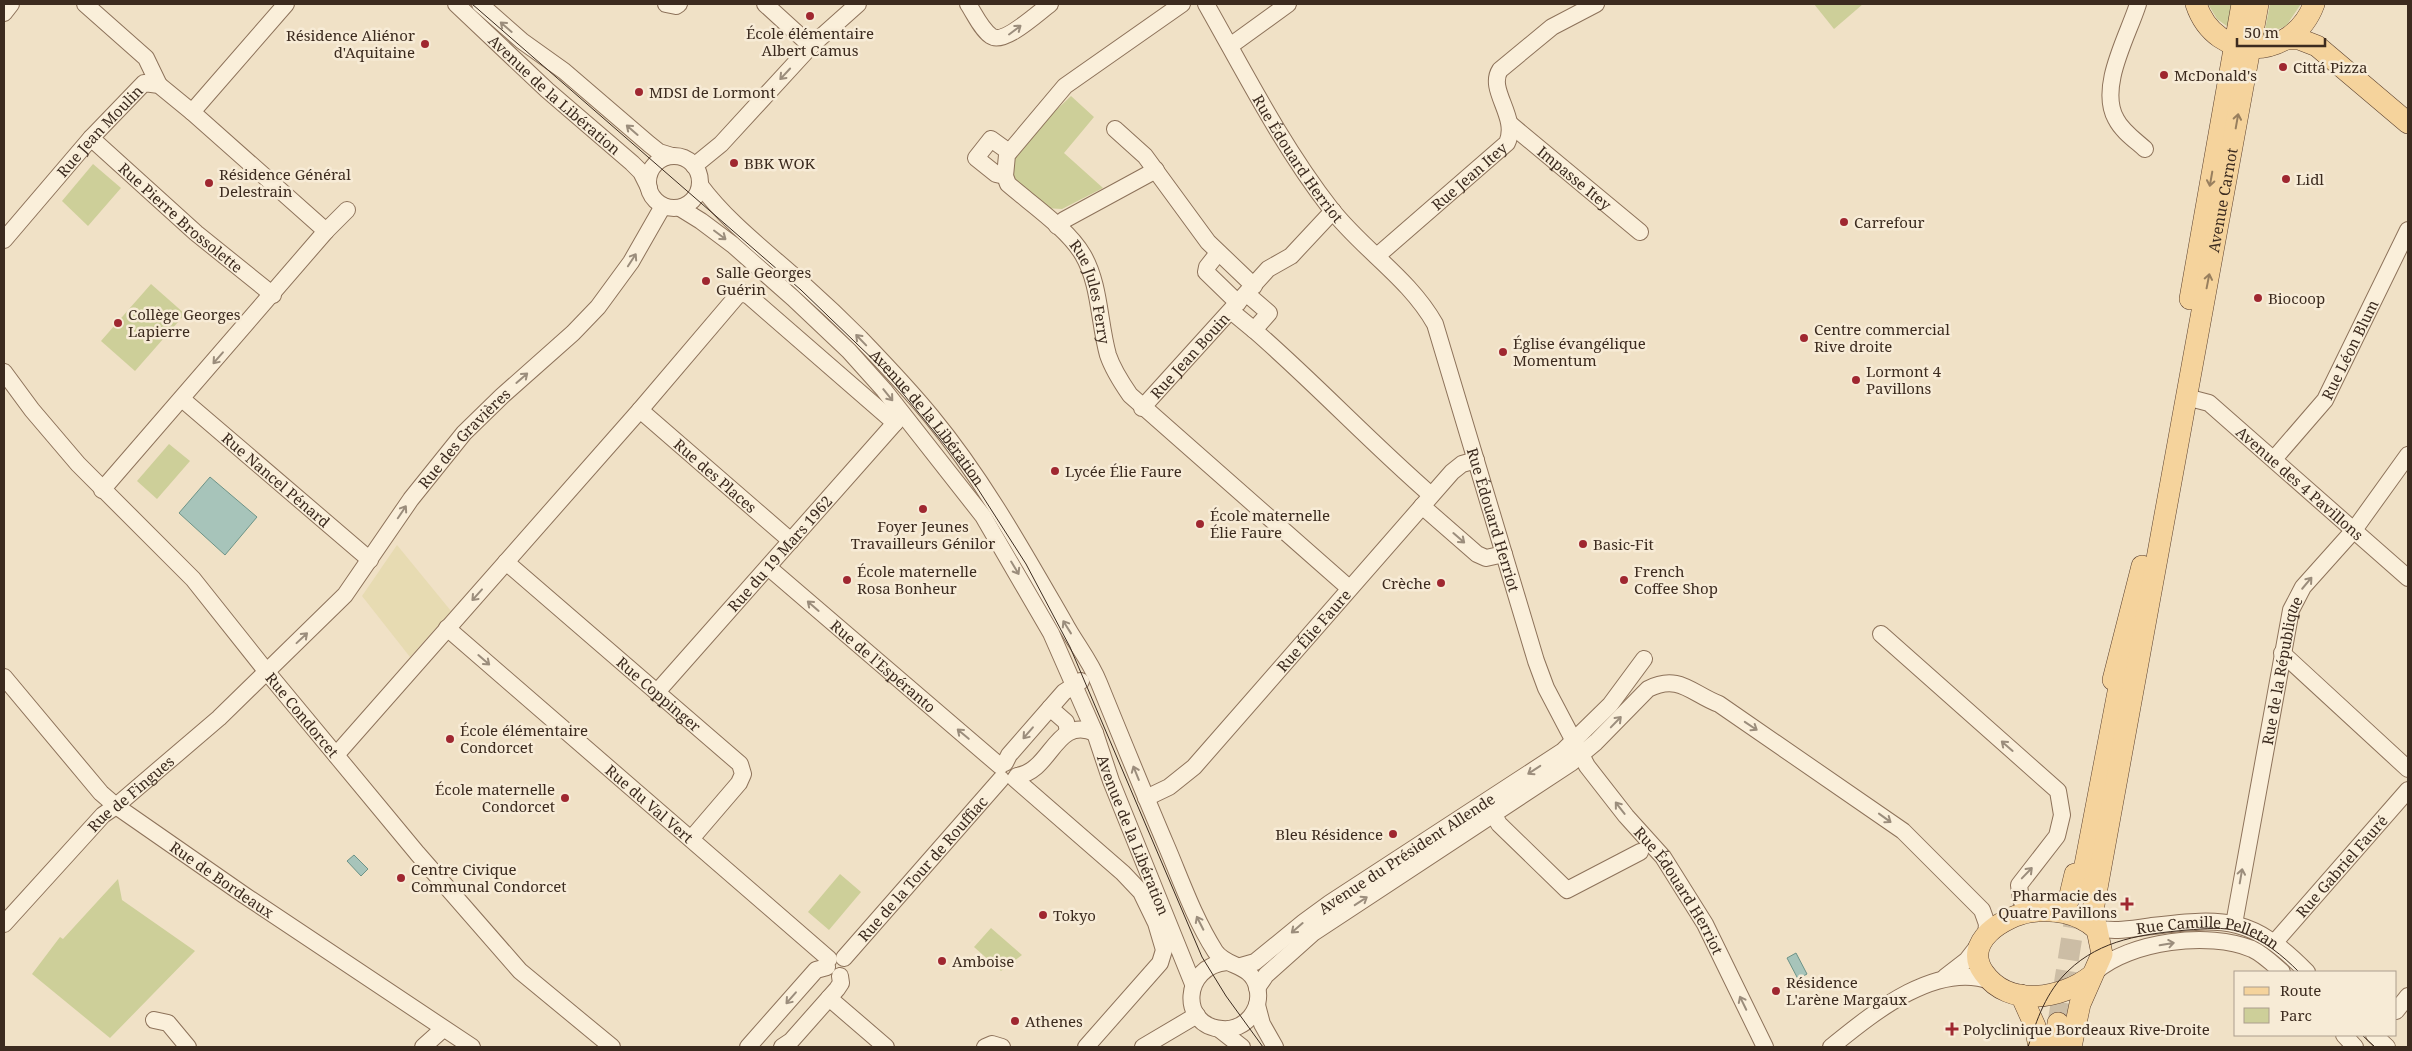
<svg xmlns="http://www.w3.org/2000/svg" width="2412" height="1051" viewBox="0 0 2412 1051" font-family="'Noto Serif',serif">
	<rect width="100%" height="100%" fill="#f0e1c6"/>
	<polygon fill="#e7dbb2" points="397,545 451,611 410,657 362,596"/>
	<g fill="#cdcf99">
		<polygon points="1814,4 1863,4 1834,29"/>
		<polygon points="2208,4 2232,4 2228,27 2217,19"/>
		<polygon points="2270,4 2301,4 2286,26 2264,35"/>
		<polygon points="1071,96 1094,117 1064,153 1103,188 1062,209 1044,208 1018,187 1009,171 1010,164 1050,116"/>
		<polygon points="93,164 121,188 88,226 62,201"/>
		<polygon points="151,284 185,314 135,371 101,341"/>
		<polygon points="169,444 190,461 157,499 137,481"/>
		<polygon points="840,874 861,892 829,930 808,912"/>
		<polygon points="118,879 122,900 195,951 110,1038 32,974 60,937 63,939"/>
		<polygon points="991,928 1022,955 1001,971 974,947"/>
	</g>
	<g fill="#a7c4ba" stroke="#6d9387">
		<polygon points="210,477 257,517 225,555 179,513"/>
		<polygon points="354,855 368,869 361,876 347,861"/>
		<polygon points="1796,953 1807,974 1798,979 1787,958"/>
	</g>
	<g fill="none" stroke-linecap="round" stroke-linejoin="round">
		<polyline stroke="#ccbda5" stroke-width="21" stroke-dasharray="21 11" stroke-linecap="butt" points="2058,1023 2078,899"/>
		<g stroke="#8d725a" stroke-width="18">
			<g id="minor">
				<polyline points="85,4 146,58 159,85"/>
				<path id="s1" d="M 456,4 L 547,90 L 632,163 L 641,172 L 649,188"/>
				<polyline points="480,4 522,41 564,71 649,144 659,152 672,156"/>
				<polyline points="666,4 676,6 679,4"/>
				<polyline points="765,4 811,46"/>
				<path d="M 968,4 C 974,13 981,29 991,36 C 1004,45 1039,12 1050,4"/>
				<path id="s2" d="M 1182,4 L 1065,86 L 1007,155 L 1005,176 L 1008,184 C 1031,204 1068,229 1083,255 C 1100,284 1099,323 1108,355 C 1113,370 1121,382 1130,395 L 1349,588"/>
				<path id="s3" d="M 1206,4 C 1245,73 1282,146 1331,209 C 1363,250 1409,278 1435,324 L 1536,661 L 1546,688 L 1587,766 L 1626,816 L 1663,857 L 1705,924 L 1765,1047"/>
				<path d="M 2138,4 C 2128,36 2098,87 2116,119 C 2122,131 2135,140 2145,149"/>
				<polyline points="4,13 11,4"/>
				<polyline points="1230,46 1288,4"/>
				<path id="s4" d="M 1510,124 L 1640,232"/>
				<polyline points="1115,129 1145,156 1208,242 1254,286"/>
				<path id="s5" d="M 91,138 L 196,233 L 273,295"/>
				<circle cx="674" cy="182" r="26"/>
				<polyline points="694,166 721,144 811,46 858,4"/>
				<polyline points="1005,176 996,174 976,158 991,139 1009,152"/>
				<path id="s6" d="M 700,185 C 729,224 769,253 805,286 C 824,303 842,320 860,338 C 884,363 909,389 931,416 C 983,479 1023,551 1064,622 C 1075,643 1090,660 1099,683 C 1121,737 1143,791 1166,845 C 1181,880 1194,918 1215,951 C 1226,968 1251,963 1257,987 C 1263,1009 1245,1031 1222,1029 C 1179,1026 1182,966 1227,962"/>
				<path id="s7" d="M 680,208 L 701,221 L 733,245 L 793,298 L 849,351 L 884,390 L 983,516 L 1051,633 L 1095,733 L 1111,781 L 1193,984"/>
				<polyline points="1057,226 1064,220 1156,170"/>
				<polyline points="326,231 347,210"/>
				<path id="s8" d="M 4,240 L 91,138 L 144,83 L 159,85 L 192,112 L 286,4"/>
				<polyline points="1218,253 1207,267 1206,272 1238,303"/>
				<path id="s9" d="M 1377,256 L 1507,143 C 1519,117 1487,90 1500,70 L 1552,27 L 1596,4"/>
				<path d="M 1247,294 L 1269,313 L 1254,330 C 1315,383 1370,442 1431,495"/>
				<polyline points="1231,311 1254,330"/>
				<path id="s10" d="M 4,372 L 32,410 L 78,464 L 193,579 L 267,672 L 417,853 L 520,971 L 612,1047"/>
				<path id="s11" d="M 2186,397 L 2209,403 L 2408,578"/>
				<path id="s12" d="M 182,399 L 370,560"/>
				<path id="s13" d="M 1142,408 L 1268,269 L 1291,256 L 1333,211"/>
				<path id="s14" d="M 640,410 L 791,541"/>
				<path id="s15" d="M 2274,459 L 2325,400 L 2408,230"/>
				<polyline points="102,490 326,231 192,112"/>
				<polyline points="1422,506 1477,554 1486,558 1504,554"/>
				<path id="s16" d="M 506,562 L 740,764 L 743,774 L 739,783 L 691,839"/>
				<path id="s17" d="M 768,567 L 1000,766"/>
				<path id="s18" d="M 447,628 L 829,959"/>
				<polyline points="1881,634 2058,791 2062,815 2057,836 2019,885 2021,900 2036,911"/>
				<polyline points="2282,653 2408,769"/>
				<path id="s19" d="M 4,677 L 101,793 L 116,806 L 244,895 L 472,1047"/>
				<path id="s20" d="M 657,692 L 902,415"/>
				<polyline points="1050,708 1066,722 1068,731"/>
				<polyline points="336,755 640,410 737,296 743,293 749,296 895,423"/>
				<polyline points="1005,763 1009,755 1064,692 1081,681"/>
				<path d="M 1017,776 C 1052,771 1055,715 1095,733"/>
				<polyline points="1015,779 1123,873 1141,892 1156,923 1164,950 1160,963 1086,1047"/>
				<path id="s21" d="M 1146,798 L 1169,787 L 1194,767 L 1452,472 L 1462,464 L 1476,460"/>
				<polyline points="1494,815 1499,824 1567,890 1640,852"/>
				<path id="s22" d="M 4,924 L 103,815 L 116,806 L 219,718 L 345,595 L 411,499 L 464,433 L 502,396 L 573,333 L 598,307 L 631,262 L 663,206"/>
				<path id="s23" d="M 2234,924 L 2291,610 L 2303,587 L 2354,530 L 2408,455"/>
				<path id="s24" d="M 2095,928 C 2114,932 2132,929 2152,926 C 2226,917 2253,917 2307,972"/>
				<path id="s25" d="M 2275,942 L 2408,790"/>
				<path id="s26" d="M 844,958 L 1001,779"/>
				<path id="s27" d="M 1241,966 L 1255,962 L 1304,922 L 1330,903 L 1563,751 L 1610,705 L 1644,659"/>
				<path d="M 2095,972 C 2130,941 2209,931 2252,949 C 2263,954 2273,964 2282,972"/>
				<polyline points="1945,977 1967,960 1981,942"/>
				<path d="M 1257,988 L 1266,975 L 1313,933 L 1571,763 L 1596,742 L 1648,689 C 1679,673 1692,694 1719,704 L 1903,831 L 1982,910 L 1987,924 L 1986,935"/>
				<polyline points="829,998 886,1047"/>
				<polyline points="1257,1005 1262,1024 1275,1047"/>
				<polyline points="2396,1011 2408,996"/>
				<polyline points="154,1020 168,1023 188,1047"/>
				<polyline points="1219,1029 1242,1047"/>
				<polyline points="2344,1035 2355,1047"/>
				<polyline points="2374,1035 2387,1047"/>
				<polyline points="423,1047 443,1029"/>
				<polyline points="748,1047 816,970 827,967"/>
				<polyline points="782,1047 791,1041 837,989 841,983 840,976"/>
				<polyline points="985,1047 992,1044 1002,1047"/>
				<polyline points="1143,1047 1197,1015"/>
				<path d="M 1831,1047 C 1872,1014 1935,961 1991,981"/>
			</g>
		</g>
		<g stroke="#5b402e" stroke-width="22">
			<g id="major">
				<path d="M 2196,4 C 2216,64 2293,61 2314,4"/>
				<polyline points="2288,39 2299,39 2317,46 2408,123"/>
				<polyline points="2190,299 2242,4"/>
				<polyline points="2113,680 2142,566"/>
				<polyline points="2080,891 2123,666"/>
				<polyline points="2054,911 2069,899 2075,874"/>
				<path d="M 2091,976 C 2062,999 2009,1008 1984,973 C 1961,942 2005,916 2030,912 C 2053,908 2078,913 2095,928"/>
				<polyline points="2021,995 2035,1026 2039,1047"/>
				<polyline points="2055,1047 2058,1023"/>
				<path id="s28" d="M 2071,1047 L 2080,1004 L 2102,954 L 2093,910 L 2258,4"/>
			</g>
		</g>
		<use href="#minor" stroke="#faefda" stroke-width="16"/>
		<use href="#major" stroke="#f5d39c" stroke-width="21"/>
		<g stroke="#3c2b1f" stroke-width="1">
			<polyline points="472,4 801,290 883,369 949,450 976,486 1026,564 1070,647 1202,957 1226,996 1263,1047"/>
			<polyline points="2362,1035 2375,1047"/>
			<path d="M 2028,1047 C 2037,1019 2046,992 2068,971 C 2101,939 2144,934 2187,930 C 2205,929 2223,926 2240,932 C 2264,940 2282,955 2299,972"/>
		</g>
	</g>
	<defs><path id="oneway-shaft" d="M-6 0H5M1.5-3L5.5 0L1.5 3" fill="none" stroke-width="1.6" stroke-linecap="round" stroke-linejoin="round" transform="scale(1.25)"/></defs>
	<g stroke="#9b8d7c">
		<use href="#oneway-shaft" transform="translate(506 27) rotate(-139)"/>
		<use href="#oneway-shaft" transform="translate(1015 30) rotate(-37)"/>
		<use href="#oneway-shaft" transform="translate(785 74) rotate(133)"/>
		<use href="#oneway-shaft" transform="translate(632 130) rotate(-139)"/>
		<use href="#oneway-shaft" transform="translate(720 235) rotate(37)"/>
		<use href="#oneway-shaft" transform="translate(632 260) rotate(-57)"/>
		<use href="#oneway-shaft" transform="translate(861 340) rotate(-134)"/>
		<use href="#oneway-shaft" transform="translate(218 358) rotate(131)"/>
		<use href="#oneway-shaft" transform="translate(522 378) rotate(-41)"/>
		<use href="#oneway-shaft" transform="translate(888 395) rotate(51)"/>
		<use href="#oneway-shaft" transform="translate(402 512) rotate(-56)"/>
		<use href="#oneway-shaft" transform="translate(1459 538) rotate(41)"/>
		<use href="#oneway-shaft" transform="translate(1015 568) rotate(59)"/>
		<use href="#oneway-shaft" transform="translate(2307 583) rotate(-50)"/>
		<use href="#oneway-shaft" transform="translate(477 595) rotate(132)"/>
		<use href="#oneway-shaft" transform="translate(813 606) rotate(-139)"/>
		<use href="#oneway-shaft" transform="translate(1067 627) rotate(-122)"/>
		<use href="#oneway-shaft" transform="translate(302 638) rotate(-43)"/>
		<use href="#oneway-shaft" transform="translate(484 660) rotate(41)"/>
		<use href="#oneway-shaft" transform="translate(1616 722) rotate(-46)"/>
		<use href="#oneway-shaft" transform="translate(1751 726) rotate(34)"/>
		<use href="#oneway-shaft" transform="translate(1028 733) rotate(131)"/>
		<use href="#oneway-shaft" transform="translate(963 734) rotate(-140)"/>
		<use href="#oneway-shaft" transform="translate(2007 746) rotate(-139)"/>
		<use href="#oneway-shaft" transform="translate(1534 770) rotate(147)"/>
		<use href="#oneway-shaft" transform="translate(1136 773) rotate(-112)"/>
		<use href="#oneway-shaft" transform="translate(1620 808) rotate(-128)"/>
		<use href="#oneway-shaft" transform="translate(1885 818) rotate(36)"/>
		<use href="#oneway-shaft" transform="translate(2027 873) rotate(-46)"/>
		<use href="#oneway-shaft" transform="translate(2241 876) rotate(-80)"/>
		<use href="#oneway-shaft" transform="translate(1361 901) rotate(-33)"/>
		<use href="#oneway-shaft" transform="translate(1200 923) rotate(-117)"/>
		<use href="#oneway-shaft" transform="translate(1297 928) rotate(139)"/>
		<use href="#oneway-shaft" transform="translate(2167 944) rotate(-10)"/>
		<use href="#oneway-shaft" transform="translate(791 998) rotate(131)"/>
		<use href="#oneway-shaft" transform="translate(1743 1003) rotate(-116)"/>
	</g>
	<g stroke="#987f5e">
		<use href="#oneway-shaft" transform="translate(2237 121) rotate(-80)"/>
		<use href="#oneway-shaft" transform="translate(2211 179) rotate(100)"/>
		<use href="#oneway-shaft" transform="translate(2208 281) rotate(-79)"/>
	</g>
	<g fill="#9f2730" stroke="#f7ebd6" stroke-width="2">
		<circle cx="810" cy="16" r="5"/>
		<circle cx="425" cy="44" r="5"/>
		<circle cx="2283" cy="67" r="5"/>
		<circle cx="2164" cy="75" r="5"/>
		<circle cx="639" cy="92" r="5"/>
		<circle cx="734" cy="163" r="5"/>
		<circle cx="2286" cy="179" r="5"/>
		<circle cx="209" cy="183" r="5"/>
		<circle cx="1844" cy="222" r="5"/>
		<circle cx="706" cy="281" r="5"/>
		<circle cx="2258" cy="298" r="5"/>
		<circle cx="118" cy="323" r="5"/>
		<circle cx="1804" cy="338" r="5"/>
		<circle cx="1503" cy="352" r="5"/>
		<circle cx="1856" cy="380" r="5"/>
		<circle cx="1055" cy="471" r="5"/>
		<circle cx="923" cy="509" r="5"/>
		<circle cx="1200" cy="524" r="5"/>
		<circle cx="1583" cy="544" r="5"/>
		<circle cx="847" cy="580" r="5"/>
		<circle cx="1624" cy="580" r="5"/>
		<circle cx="1441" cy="583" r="5"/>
		<circle cx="450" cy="739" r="5"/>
		<circle cx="565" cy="798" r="5"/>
		<circle cx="1393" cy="834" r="5"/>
		<circle cx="401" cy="878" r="5"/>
		<path d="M2124.5 896.5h5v5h5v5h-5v5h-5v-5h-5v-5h5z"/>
		<circle cx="1043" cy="915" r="5"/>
		<circle cx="942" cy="961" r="5"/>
		<circle cx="1776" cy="991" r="5"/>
		<circle cx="1015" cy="1021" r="5"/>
		<path d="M1949.5 1021.5h5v5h5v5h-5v5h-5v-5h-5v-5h5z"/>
	</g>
	<g text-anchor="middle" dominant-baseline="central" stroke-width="5" stroke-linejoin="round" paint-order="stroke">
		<g font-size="15" fill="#3c2b1f" stroke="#f7ebd6" text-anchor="start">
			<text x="810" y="33" text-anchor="middle">École élémentaire<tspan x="810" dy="17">Albert Camus</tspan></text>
			<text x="415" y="35" text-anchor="end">Résidence Aliénor<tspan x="415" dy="17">d'Aquitaine</tspan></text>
			<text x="2293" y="67">Cittá Pizza</text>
			<text x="2174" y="75">McDonald's</text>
			<text x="649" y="92">MDSI de Lormont</text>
			<text x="744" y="163">BBK WOK</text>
			<text x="219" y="174">Résidence Général<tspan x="219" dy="17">Delestrain</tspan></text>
			<text x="2296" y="179">Lidl</text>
			<text x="1854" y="222">Carrefour</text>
			<text x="716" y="272">Salle Georges<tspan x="716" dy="17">Guérin</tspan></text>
			<text x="2268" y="298">Biocoop</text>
			<text x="128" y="314">Collège Georges<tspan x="128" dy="17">Lapierre</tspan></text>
			<text x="1814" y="329">Centre commercial<tspan x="1814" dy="17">Rive droite</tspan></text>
			<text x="1513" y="343">Église évangélique<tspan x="1513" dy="17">Momentum</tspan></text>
			<text x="1866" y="371">Lormont 4<tspan x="1866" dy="17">Pavillons</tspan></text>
			<text x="1065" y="471">Lycée Élie Faure</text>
			<text x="1210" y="515">École maternelle<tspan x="1210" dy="17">Élie Faure</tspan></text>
			<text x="923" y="526" text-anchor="middle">Foyer Jeunes<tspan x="923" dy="17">Travailleurs Génilor</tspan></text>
			<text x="1593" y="544">Basic-Fit</text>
			<text x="857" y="571">École maternelle<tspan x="857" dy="17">Rosa Bonheur</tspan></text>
			<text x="1634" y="571">French<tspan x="1634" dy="17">Coffee Shop</tspan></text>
			<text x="1431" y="583" text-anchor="end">Crèche</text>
			<text x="460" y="730">École élémentaire<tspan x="460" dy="17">Condorcet</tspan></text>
			<text x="555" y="789" text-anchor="end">École maternelle<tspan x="555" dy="17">Condorcet</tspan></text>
			<text x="1383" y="834" text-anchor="end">Bleu Résidence</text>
			<text x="411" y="869">Centre Civique<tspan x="411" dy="17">Communal Condorcet</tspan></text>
			<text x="2117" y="895" text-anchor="end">Pharmacie des<tspan x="2117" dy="17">Quatre Pavillons</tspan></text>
			<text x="1053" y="915">Tokyo</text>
			<text x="952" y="961">Amboise</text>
			<text x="1786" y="982">Résidence<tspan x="1786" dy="17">L'arène Margaux</tspan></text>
			<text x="1025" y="1021">Athenes</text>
			<text x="1963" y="1029">Polyclinique Bordeaux Rive-Droite</text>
		</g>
		<g font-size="15" fill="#3c2b1f" stroke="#f7ebd6">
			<text stroke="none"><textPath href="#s1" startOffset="134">Avenue de la Libération</textPath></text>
			<text stroke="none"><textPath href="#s8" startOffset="145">Rue Jean Moulin</textPath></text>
			<text stroke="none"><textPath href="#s3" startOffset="180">Rue Édouard Herriot</textPath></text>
			<text stroke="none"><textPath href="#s9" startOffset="122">Rue Jean Itey</textPath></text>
			<text stroke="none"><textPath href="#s4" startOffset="84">Impasse Itey</textPath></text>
			<text stroke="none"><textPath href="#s28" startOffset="865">Avenue Carnot</textPath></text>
			<text stroke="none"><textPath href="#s5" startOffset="120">Rue Pierre Brossolette</textPath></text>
			<text stroke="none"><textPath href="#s2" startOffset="404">Rue Jules Ferry</textPath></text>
			<text stroke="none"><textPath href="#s15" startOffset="134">Rue Léon Blum</textPath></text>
			<text stroke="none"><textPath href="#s13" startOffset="71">Rue Jean Bouin</textPath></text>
			<text stroke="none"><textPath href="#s6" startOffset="326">Avenue de la Libération</textPath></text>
			<text stroke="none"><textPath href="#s22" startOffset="672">Rue des Gravières</textPath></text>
			<text stroke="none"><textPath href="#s14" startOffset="100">Rue des Places</textPath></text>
			<text stroke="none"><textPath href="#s12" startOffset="124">Rue Nancel Pénard</textPath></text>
			<text stroke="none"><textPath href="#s11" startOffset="145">Avenue des 4 Pavillons</textPath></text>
			<text stroke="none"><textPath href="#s3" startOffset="600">Rue Édouard Herriot</textPath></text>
			<text stroke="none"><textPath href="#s20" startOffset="185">Rue du 19 Mars 1962</textPath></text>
			<text stroke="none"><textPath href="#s21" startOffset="239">Rue Élie Faure</textPath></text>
			<text stroke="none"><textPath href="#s17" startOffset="152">Rue de l'Espéranto</textPath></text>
			<text stroke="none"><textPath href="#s23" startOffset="258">Rue de la République</textPath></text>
			<text stroke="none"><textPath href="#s16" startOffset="202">Rue Coppinger</textPath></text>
			<text stroke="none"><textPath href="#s10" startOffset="455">Rue Condorcet</textPath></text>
			<text stroke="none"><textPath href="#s22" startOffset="182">Rue de Fingues</textPath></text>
			<text stroke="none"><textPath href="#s18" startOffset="268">Rue du Val Vert</textPath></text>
			<text stroke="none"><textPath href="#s7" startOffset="788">Avenue de la Libération</textPath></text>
			<text stroke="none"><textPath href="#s27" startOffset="201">Avenue du Président Allende</textPath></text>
			<text stroke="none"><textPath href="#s25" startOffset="101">Rue Gabriel Fauré</textPath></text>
			<text stroke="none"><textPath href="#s26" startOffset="119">Rue de la Tour de Rouffiac</textPath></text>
			<text stroke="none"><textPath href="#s19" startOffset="300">Rue de Bordeaux</textPath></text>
			<text stroke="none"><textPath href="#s3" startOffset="1020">Rue Édouard Herriot</textPath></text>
			<text stroke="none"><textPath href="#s24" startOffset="115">Rue Camille Pelletan</textPath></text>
		</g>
	</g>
	<rect width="2412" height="1051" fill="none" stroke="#3c2b1f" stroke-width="10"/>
	<rect x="2234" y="971" width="162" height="65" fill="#f7ebd6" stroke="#ac9e8d"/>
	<rect x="2244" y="987" width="25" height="8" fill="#f5d39c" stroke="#ac9e8d"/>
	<text x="2280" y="996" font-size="15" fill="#3c2b1f">Route</text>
	<rect x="2244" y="1008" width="25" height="15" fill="#cdcf99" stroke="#ac9e8d"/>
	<text x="2280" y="1021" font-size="15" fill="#3c2b1f">Parc</text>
	<path d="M2237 38v8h88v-8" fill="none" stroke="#3c2b1f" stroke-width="2.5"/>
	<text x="2244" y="38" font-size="15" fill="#3c2b1f" stroke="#f7ebd6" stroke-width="4" paint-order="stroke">50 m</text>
</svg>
